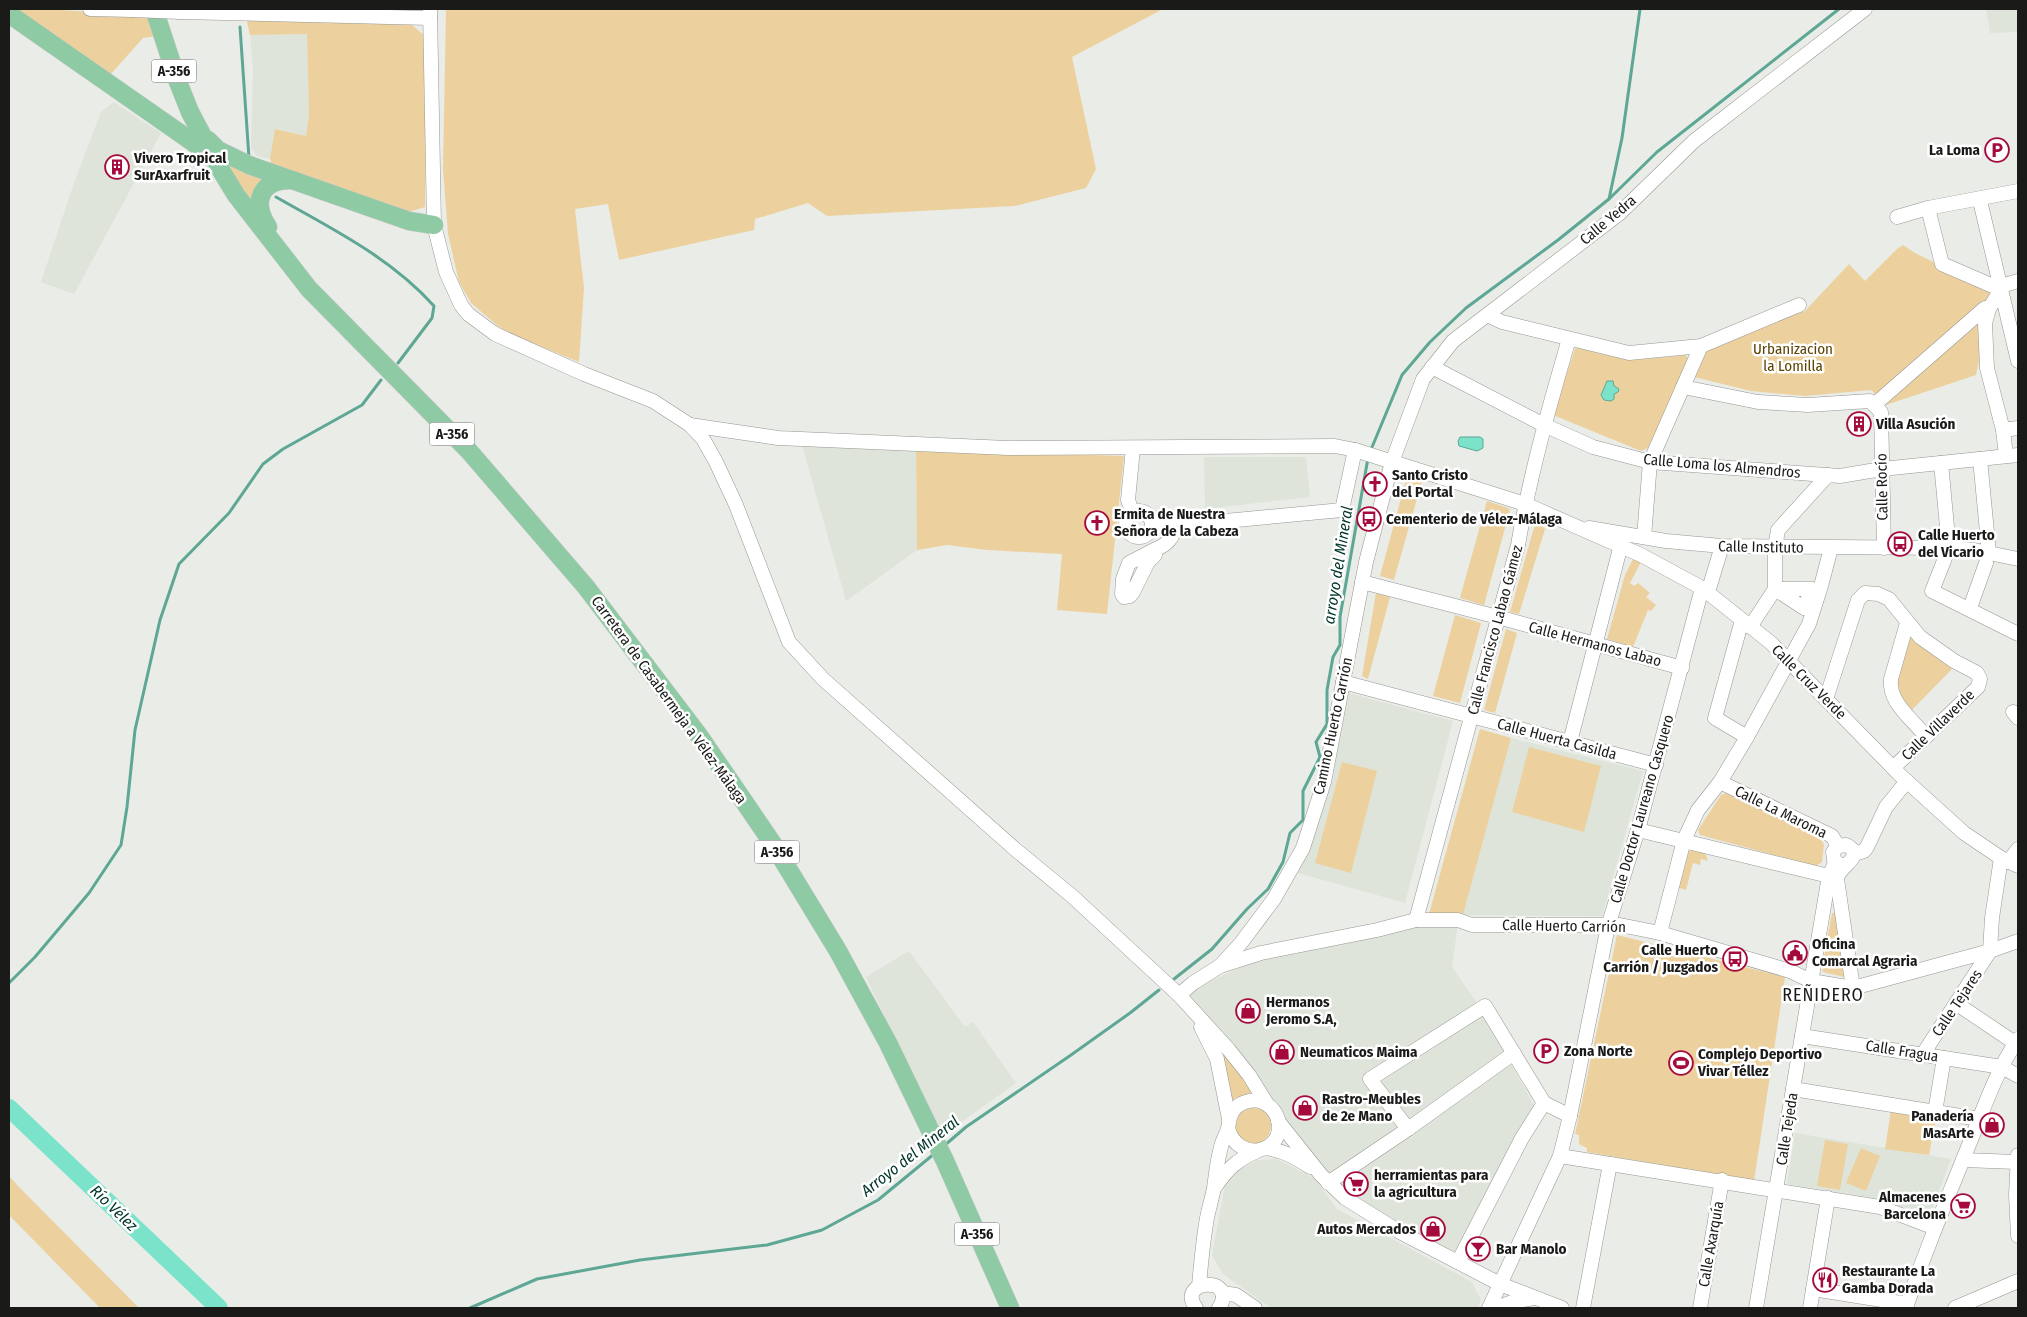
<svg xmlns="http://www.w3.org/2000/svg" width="2027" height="1317" viewBox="0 0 2027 1317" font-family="'Fira Sans Condensed',sans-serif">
	<rect width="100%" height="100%" fill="#eaece8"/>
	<g fill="#dee4d9">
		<polygon points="1986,9 2018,9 2018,32 1990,33"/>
		<polygon points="307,34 309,115 306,136 276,129 270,159 257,156 251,148 253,70 250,35"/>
		<polygon points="114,102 161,133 74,294 41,282 74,183 101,112"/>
		<polygon points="802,445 916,449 917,550 846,601"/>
		<polygon points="1204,457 1306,457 1310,497 1205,509"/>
		<polygon points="1348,693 1453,721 1405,903 1298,873 1332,782"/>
		<polygon points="1511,738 1643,771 1602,916 1463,915"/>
		<polygon points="1416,923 1458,924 1452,967 1479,1006 1536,1109 1461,1254 1426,1239 1358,1200 1323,1170 1190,1000 1192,989 1255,961"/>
		<polygon points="909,951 965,1027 973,1022 1016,1083 943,1135 904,1058 866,977"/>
		<polygon points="1795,1133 1951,1159 1929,1217 1881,1199 1787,1184"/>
		<polygon points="1277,1159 1315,1179 1337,1209 1472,1282 1481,1300 1478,1308 1271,1308 1223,1274 1212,1255 1225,1185 1240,1169 1258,1160"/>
	</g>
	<g fill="#ecd19e">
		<polygon points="9,9 46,9 152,16 158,36 143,38 110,75"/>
		<polygon points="446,9 1163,9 1072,57 1096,169 1086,188 1015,206 827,216 808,203 755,219 754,230 619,260 608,204 575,209 584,288 579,362 504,331 471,303 459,282 448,234 443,169"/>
		<polygon points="246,17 412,25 426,37 425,207 409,212 273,168 270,159 275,129 306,136 309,115 307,34 250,35"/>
		<polygon points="219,155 272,176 253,206"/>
		<polygon points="1903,245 1915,253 1994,292 1976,375 1886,405 1871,390 1805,396 1751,391 1694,377 1703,351 1805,311 1849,264 1865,281 1897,249"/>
		<path d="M 1578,347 C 1617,361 1644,360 1684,355 L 1687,356 L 1688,362 L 1648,448 L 1641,451 L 1553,415 L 1575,349 Z"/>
		<polygon points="916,449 1124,456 1107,614 1057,610 1062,554 987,550 947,545 917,550"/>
		<polygon points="1407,476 1422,481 1394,580 1380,576"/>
		<polygon points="1487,501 1508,508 1510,510 1484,605 1460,598"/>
		<polygon points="1535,524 1542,526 1545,529 1519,614 1510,612"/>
		<polygon points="1633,559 1641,562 1630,583 1634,586 1638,583 1650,593 1646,597 1656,605 1651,611 1648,610 1633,647 1607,639 1625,575"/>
		<polygon points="1376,593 1390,597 1368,679 1362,676"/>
		<polygon points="1455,615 1481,623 1460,703 1433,696"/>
		<polygon points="1506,629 1517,633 1495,713 1484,710"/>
		<polygon points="1910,635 1931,654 1952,669 1911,711 1899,699 1894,685"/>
		<polygon points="1480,729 1511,738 1463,915 1429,914"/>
		<polygon points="1529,747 1601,766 1584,832 1512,812"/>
		<polygon points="1342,762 1377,771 1351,873 1315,863"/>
		<polygon points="1726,793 1821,839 1824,845 1822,862 1816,866 1700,835 1698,830 1721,795"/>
		<polygon points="1692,849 1705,853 1708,861 1701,859 1700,865 1693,863 1686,890 1679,888 1688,853"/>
		<polygon points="1832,913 1836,913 1844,977 1823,972 1822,968"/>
		<polygon points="1617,935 1785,977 1754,1181 1587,1152 1587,1148 1579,1144 1579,1135 1575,1134"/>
		<polygon points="1222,1051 1252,1090 1252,1092 1231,1100"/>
		<circle cx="1253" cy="1126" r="18"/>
		<polygon points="1891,1110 1936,1118 1929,1155 1885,1149"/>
		<polygon points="1825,1140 1848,1144 1840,1190 1817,1186"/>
		<polygon points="1861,1148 1880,1156 1866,1191 1846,1183"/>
		<polygon points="9,1176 19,1187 139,1308 100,1308 9,1215"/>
	</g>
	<g fill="#7ae3c9" stroke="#5da794">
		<polygon points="1607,381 1613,381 1614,386 1619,389 1618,392 1614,394 1614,399 1611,401 1604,400 1601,395"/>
		<polygon points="1460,437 1480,437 1483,439 1483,448 1477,451 1459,446 1458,441"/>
	</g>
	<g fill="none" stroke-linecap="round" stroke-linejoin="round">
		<g stroke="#5da794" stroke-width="3">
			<polyline points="240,27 249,158"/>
			<path d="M 276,197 C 332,229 390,257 434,306 L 432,318 L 398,363"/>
			<polyline points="1609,199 1622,138 1640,9"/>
			<polyline points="1370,452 1402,375 1430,342 1466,308 1558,240 1609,199 1657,152 1839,9"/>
			<polyline points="1174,979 1212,949 1247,909 1268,889 1283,862 1290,833 1303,820 1303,791 1320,757 1316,742 1327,724 1327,690 1333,657 1340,645 1340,617 1368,458"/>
			<polyline points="9,983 35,957 89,893 121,845 127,807 135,730 160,620 179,564 229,513 263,464 283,449 362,405 381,380"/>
			<polyline points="945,1145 966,1127 1071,1055 1130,1013 1159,990"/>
			<polyline points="470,1308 537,1279 640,1260 767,1245 822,1230 878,1200 934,1154"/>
		</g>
		<polyline stroke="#7ae3c9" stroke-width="18" points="9,1108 219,1308"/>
		<polyline stroke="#c0c2bf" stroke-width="14" stroke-dasharray="14 7" stroke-linecap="butt" points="1874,1299 1878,1273"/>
		<g stroke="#959793" stroke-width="15">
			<g id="minor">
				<polyline points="90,9 132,10"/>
				<polyline points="430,9 434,225 446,272 461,305 468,314 495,334 584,374 653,401 690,425 703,439 716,462 736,505 789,642 823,679 1016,850 1072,896 1179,995 1229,1050 1249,1075 1267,1104"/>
				<polyline points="180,12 430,18"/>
				<polyline points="1981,205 2018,361"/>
				<polyline points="1928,208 1942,264 1993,286 2001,286 2018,281"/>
				<polyline points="1897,217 1928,208 2018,191"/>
				<polyline points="2001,289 1989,309 1985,323 1987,368 2003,430 2006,456"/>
				<polyline points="1487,315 1502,322 1629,353 1701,346 1799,305"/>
				<polyline points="1432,367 1544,425 1593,447 1650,462 1840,476 1882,469 2018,455"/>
				<polyline points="1683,387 1758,402 1808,405 1870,401 1881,412 1884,548"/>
				<polyline points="1874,405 1985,308"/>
				<polyline points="690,425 778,438 1008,448 1335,446 1355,450 1525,504 1641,555 1702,588 1771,643 1901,776 1964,833 2001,858 2018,866"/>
				<polyline points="2003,430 2018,428"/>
				<polyline points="1980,459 1989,553"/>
				<polyline points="1941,463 1949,548 1932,591 2018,634"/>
				<circle cx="1139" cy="524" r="13"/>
				<polyline points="1133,514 1128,500 1133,448"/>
				<polyline points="1150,518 1172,519"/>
				<polyline points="1589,528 1666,541 1722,546 1949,548 1974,550 2018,559"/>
				<polyline points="1150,531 1162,527 1342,510 1355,450"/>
				<polyline points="1644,537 1650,462 1701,346"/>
				<path d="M 1156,549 L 1129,563 L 1123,579 L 1122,594 L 1124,597 L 1130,596 L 1133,592 L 1148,562 L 1155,555 L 1156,549 C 1167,545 1174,537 1175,526"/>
				<polyline points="1362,582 1498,617 1682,668"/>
				<polygon points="1775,589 1812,589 1804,608"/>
				<polyline points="1708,592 1722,546"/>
				<polyline points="1970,608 1986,563"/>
				<polyline points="1742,620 1715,718 1747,737"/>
				<path d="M 1907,623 L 1891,679 C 1888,703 1913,719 1926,737"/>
				<polyline points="1750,627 1775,589 1775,548 1778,530 1828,475"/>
				<polyline points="1343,682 1656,765"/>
				<polyline points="1826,699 1858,600 1865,593 1878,594 1889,599 1920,637 1954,661 1977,673 1980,679 1978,687 1893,768"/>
				<polyline points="2013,712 2018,718"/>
				<polyline points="1570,742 1623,537"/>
				<polyline points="1720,782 1832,836 1838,846"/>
				<polyline points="1638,830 1829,876"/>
				<polyline points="1854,854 1864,851 1867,847 1886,807 1907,781"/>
				<polyline points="2008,862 2018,849"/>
				<path d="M 1846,865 L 1840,865 L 1834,860 L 1833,852 L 1838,846 L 1846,845 C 1868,856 1838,866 1837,879 L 1853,988"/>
				<path d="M 1416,920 L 1518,545 C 1530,475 1549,407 1569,339"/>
				<polyline points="1660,933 1684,840 1698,810 1720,782 1747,737 1809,624 1821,586 1831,548"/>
				<polyline points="1220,966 1241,943 1274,899 1303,848 1324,782 1366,562 1392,462 1423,379 1453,341 1620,213 1694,141 1865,9"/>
				<polyline points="1179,995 1193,983 1220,966 1261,953 1377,930 1416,920 1458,920 1472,925 1620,925 1660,933 1790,971 1811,981 1853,988 1990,951 2018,941"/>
				<polyline points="1957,1004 2015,1043"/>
				<polyline points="1201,1027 1217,1059 1229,1119"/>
				<polyline points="1802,1036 2002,1067 2018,1076"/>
				<polyline points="1923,1054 1990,951 1992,918 2001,858"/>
				<polyline points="1793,1089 1979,1119"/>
				<polyline points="1935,1112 1944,1058"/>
				<polyline points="1278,1121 1321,1175 1345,1198 1398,1231 1500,1284 1562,1308"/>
				<polyline points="1408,1129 1370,1079 1485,1006 1544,1103"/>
				<path d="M 1265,1148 C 1282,1150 1295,1157 1310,1167"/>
				<polyline points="2018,1155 2016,1195 2018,1236"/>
				<polyline points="1560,1156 1880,1207 1935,1228"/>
				<polyline points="1963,1160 2017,1162"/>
				<polyline points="1328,1183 1408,1129 1514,1053"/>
				<path d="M 1215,1187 C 1228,1168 1237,1160 1257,1151"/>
				<polyline points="1458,1262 1522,1138 1544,1103 1570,1116"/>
				<path d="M 1199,1286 C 1201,1263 1203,1240 1207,1218 C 1209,1208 1212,1198 1214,1188 C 1216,1174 1217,1161 1221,1147 C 1222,1141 1226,1135 1228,1129 C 1229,1123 1229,1117 1233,1111 C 1238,1103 1250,1099 1260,1101 C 1268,1104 1275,1110 1278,1119 C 1287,1152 1238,1165 1228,1128"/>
				<polyline points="1813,1289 1907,1304"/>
				<polyline points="1222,1293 1236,1295 1255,1308"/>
				<path d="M 1196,1308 C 1175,1279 1239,1275 1219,1308"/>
				<polyline points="1489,1308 1560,1156 1570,1116 1608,926 1638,830 1702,588"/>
				<polyline points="1496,1308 1512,1302 1534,1298"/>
				<polyline points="1583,1308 1610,1164"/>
				<polyline points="1700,1308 1722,1180"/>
				<polyline points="1756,1308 1829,876 1835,863"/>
				<polyline points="1810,1308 1828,1198"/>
				<path d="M 1906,1308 C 1924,1253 1947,1200 1968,1147 C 1983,1111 1996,1071 2018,1039"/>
				<polyline points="1955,1308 2018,1281"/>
			</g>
		</g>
		<g stroke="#c8c8c8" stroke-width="19">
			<g id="major">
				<polyline points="154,9 178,82 190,112 219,167 236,195 309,289 469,451 586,587 700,737 773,844 838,951 888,1043 945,1161 1010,1308"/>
				<polyline points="9,14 194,143 210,157"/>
				<polyline points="208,140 218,150 249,165 409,221 434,225"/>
				<path d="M 268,227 C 251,201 261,179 293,180"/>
			</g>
		</g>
		<use href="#minor" stroke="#fff" stroke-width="14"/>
		<use href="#major" stroke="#8ecaa4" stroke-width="18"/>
		<g stroke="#959793" stroke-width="15" stroke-linecap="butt">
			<polyline id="minor-bridge" points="132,10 180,12"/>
		</g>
		<use href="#minor-bridge" stroke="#fff" stroke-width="14"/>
	</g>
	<defs>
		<g id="parking-ring" transform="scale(1.25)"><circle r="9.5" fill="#fff" stroke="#a50a3c" stroke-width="1.5"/><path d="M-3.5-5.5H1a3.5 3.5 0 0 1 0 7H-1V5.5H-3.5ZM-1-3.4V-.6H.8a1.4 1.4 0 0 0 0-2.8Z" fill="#a50a3c"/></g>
		<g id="building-ring" transform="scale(1.25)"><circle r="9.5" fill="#fff" stroke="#a50a3c" stroke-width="1.5"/><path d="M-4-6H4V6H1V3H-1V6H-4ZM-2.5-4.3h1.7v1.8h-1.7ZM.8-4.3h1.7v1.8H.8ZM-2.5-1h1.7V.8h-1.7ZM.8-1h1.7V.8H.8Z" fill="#a50a3c"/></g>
		<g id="church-ring" transform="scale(1.25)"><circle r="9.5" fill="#fff" stroke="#a50a3c" stroke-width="1.5"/><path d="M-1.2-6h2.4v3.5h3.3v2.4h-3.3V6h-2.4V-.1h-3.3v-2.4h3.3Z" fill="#a50a3c"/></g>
		<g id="bus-ring" transform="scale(1.25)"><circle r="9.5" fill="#fff" stroke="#a50a3c" stroke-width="1.5"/><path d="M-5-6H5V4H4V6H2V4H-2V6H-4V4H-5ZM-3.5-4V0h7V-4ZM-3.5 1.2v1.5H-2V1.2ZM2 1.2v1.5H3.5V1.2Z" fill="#a50a3c"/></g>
		<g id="civic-ring" transform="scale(1.25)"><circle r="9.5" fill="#fff" stroke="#a50a3c" stroke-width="1.5"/><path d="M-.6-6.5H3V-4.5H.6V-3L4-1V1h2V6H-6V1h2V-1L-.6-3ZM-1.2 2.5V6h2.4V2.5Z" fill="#a50a3c"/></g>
		<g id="shop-ring" transform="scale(1.25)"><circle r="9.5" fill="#fff" stroke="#a50a3c" stroke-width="1.5"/><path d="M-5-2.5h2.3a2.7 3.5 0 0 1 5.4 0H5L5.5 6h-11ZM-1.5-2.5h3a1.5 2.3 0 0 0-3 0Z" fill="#a50a3c"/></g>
		<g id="stadium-ring" transform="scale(1.25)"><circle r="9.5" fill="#fff" stroke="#a50a3c" stroke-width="1.5"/><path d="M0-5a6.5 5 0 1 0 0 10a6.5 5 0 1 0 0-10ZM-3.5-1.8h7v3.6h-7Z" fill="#a50a3c"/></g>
		<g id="supermarket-ring" transform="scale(1.25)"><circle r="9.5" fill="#fff" stroke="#a50a3c" stroke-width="1.5"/><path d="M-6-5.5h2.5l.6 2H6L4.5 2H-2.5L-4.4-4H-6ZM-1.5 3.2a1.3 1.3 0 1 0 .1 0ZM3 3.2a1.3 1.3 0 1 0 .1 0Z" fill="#a50a3c"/></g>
		<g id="bar-ring" transform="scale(1.25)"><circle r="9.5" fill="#fff" stroke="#a50a3c" stroke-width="1.5"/><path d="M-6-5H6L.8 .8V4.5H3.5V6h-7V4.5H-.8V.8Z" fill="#a50a3c"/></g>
		<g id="restaurant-ring" transform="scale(1.25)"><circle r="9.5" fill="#fff" stroke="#a50a3c" stroke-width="1.5"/><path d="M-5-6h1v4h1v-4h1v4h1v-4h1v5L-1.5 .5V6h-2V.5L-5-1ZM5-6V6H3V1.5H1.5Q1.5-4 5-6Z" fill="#a50a3c"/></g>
	</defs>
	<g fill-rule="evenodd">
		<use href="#parking-ring" x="1997" y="150"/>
		<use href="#building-ring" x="117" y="167"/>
		<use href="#building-ring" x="1859" y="424"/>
		<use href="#church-ring" x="1375" y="484"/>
		<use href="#bus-ring" x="1369" y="519"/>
		<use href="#church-ring" x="1097" y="523"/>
		<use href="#bus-ring" x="1900" y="544"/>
		<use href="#civic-ring" x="1795" y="953"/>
		<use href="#bus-ring" x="1735" y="959"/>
		<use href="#shop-ring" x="1248" y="1011"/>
		<use href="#parking-ring" x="1546" y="1051"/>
		<use href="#shop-ring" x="1282" y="1052"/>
		<use href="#stadium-ring" x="1681" y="1063"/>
		<use href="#shop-ring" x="1305" y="1108"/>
		<use href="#shop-ring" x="1992" y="1125"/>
		<use href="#supermarket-ring" x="1356" y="1184"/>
		<use href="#supermarket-ring" x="1963" y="1206"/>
		<use href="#shop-ring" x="1433" y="1229"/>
		<use href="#bar-ring" x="1478" y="1249"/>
		<use href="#restaurant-ring" x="1825" y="1280"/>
	</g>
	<g text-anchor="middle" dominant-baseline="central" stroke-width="5" stroke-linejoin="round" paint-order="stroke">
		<g fill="#fff" stroke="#5f5f5e" stroke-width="1">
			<rect x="151.5" y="59.5" width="45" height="23" rx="4"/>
			<rect x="429.5" y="422.5" width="45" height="23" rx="4"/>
			<rect x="754.5" y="840.5" width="45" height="23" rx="4"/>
			<rect x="954.5" y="1222.5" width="45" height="23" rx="4"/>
		</g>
		<g font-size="14" font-weight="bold" fill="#1a1b19">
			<text x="174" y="71">A-356</text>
			<text x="452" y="434">A-356</text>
			<text x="777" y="852">A-356</text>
			<text x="977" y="1234">A-356</text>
		</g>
		<g font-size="15" font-weight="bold" fill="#1a1b19" stroke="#fff" text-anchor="start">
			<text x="1980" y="150" text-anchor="end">La Loma</text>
			<text x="134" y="158">Vivero Tropical<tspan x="134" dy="17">SurAxarfruit</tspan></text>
			<text x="1876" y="424">Villa Asución</text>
			<text x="1392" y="475">Santo Cristo<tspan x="1392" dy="17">del Portal</tspan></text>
			<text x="1114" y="514">Ermita de Nuestra<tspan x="1114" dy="17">Señora de la Cabeza</tspan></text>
			<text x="1386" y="519">Cementerio de Vélez-Málaga</text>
			<text x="1918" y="535">Calle Huerto<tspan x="1918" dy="17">del Vicario</tspan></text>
			<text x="1812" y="944">Oficina<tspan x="1812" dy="17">Comarcal Agraria</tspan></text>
			<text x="1718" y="950" text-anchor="end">Calle Huerto<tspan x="1718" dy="17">Carrión / Juzgados</tspan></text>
			<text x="1266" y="1002">Hermanos<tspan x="1266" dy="17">Jeromo S.A,</tspan></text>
			<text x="1564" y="1051">Zona Norte</text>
			<text x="1300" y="1052">Neumaticos Maima</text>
			<text x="1698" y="1054">Complejo Deportivo<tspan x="1698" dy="17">Vivar Téllez</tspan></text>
			<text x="1322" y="1099">Rastro-Meubles<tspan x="1322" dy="17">de 2e Mano</tspan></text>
			<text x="1974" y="1116" text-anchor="end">Panadería<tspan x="1974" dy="17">MasArte</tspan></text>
			<text x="1374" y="1175">herramientas para<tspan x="1374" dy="17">la agricultura</tspan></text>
			<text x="1946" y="1197" text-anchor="end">Almacenes<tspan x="1946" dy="17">Barcelona</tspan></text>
			<text x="1416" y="1229" text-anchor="end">Autos Mercados</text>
			<text x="1496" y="1249">Bar Manolo</text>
			<text x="1842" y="1271">Restaurante La<tspan x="1842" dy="17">Gamba Dorada</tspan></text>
		</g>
		<g font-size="15" fill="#1a1b19" stroke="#fff">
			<text transform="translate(1608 220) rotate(-40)">Calle Yedra</text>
			<text transform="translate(1722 466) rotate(5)">Calle Loma los Almendros</text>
			<text transform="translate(1882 487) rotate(-91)">Calle Rocío</text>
			<text transform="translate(1761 547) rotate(1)">Calle Instituto</text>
			<text transform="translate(1495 630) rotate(-75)">Calle Francisco Labao Gámez</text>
			<text transform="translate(1595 644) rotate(15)">Calle Hermanos Labao</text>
			<text transform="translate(1809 682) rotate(45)">Calle Cruz Verde</text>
			<text transform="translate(669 700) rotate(54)">Carretera de Casabermeja a Vélez-Málaga</text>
			<text transform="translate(1938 725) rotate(-44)">Calle Villaverde</text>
			<text transform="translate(1333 726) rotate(-78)">Camino Huerto Carrión</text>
			<text transform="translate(1557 739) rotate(15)">Calle Huerta Casilda</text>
			<text transform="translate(1642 809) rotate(-74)">Calle Doctor Laureano Casquero</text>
			<text transform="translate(1781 812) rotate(26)">Calle La Maroma</text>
			<text transform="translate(1564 926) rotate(1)">Calle Huerto Carrión</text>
			<text transform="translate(1957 1003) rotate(-56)">Calle Tejares</text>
			<text transform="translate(1902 1051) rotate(9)">Calle Fragua</text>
			<text transform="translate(1787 1129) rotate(-81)">Calle Tejeda</text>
			<text transform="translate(1711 1244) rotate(-80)">Calle Axarquía</text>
		</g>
		<g font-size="15" fill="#5d4303" stroke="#fff">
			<text x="1793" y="349">Urbanizacion<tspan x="1793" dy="17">la Lomilla</tspan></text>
		</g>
		<g font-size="16" font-style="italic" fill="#003329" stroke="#fff">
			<text transform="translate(1338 565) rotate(-81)">arroyo del Mineral</text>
			<text transform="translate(910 1156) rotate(-38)">Arroyo del Mineral</text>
			<text transform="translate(114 1208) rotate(44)">Río Vélez</text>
		</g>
		<g font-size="18" letter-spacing="1" fill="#1a1b19" stroke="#fff">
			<text x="1823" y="995">REÑIDERO</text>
		</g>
	</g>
	<rect width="2027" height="1317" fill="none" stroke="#1a1b19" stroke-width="20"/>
</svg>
